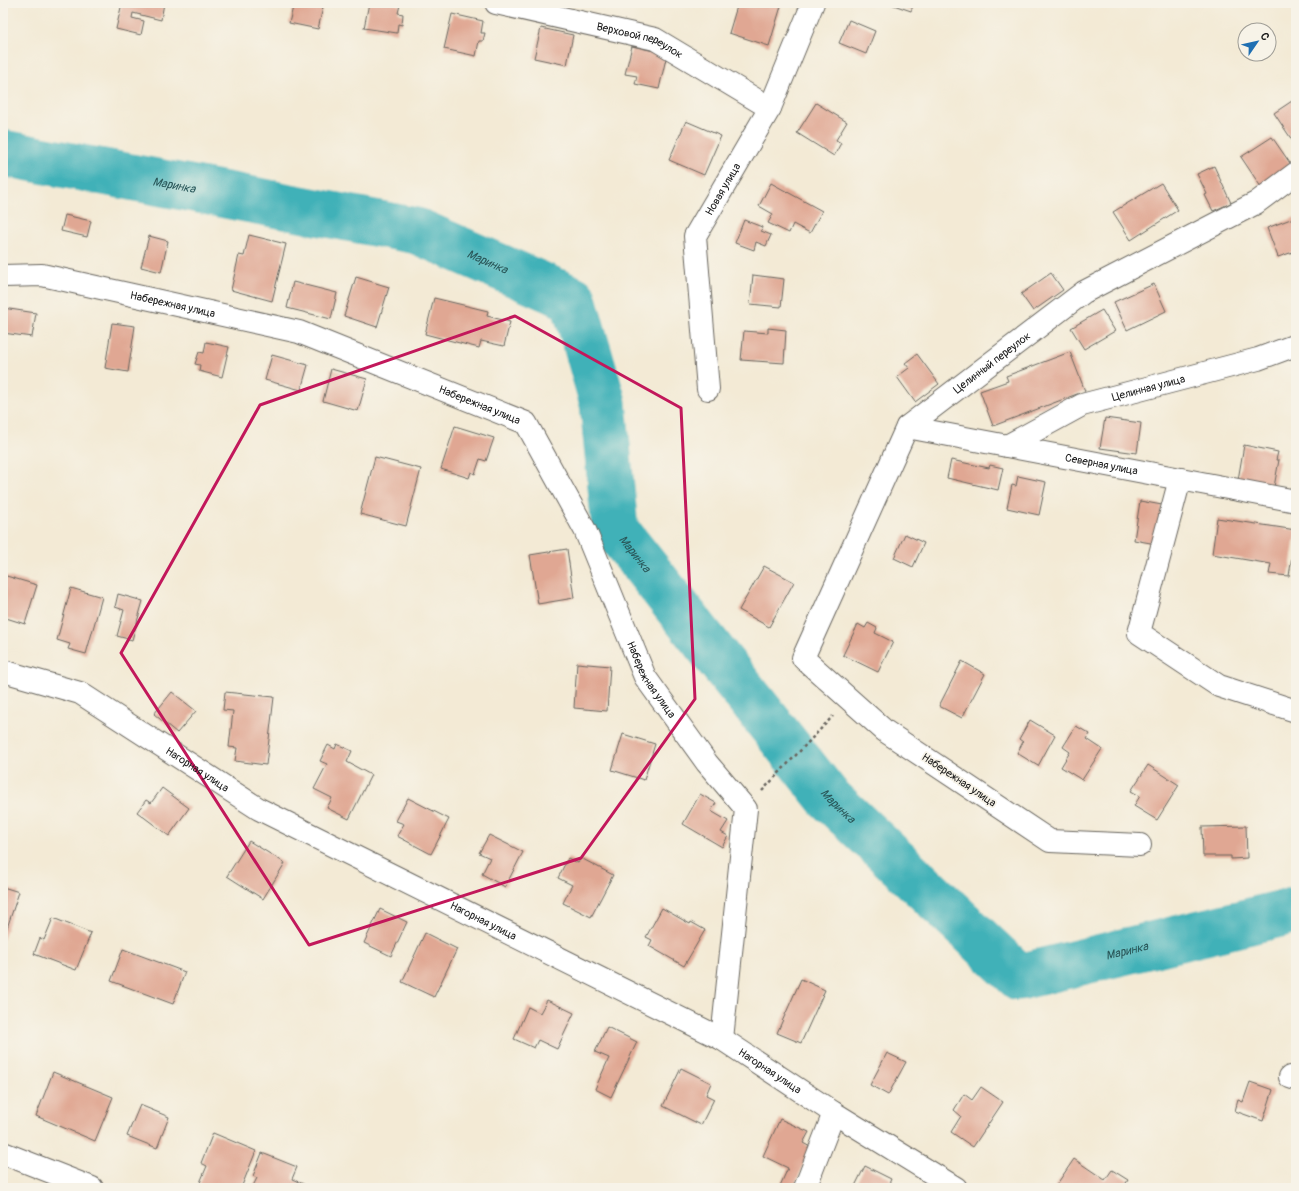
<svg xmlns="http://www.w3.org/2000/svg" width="1299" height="1191" viewBox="0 0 1299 1191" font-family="Pangolin,sans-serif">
	<rect width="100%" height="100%" fill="#f7f3e8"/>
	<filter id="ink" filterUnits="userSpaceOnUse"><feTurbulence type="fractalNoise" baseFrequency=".025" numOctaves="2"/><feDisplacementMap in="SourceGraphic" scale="8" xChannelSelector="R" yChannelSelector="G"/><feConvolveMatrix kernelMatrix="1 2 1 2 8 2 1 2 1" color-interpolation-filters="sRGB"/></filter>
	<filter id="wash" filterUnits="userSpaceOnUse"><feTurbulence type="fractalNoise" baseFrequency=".012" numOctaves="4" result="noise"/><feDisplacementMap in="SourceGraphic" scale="16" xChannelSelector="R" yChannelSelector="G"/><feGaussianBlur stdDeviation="0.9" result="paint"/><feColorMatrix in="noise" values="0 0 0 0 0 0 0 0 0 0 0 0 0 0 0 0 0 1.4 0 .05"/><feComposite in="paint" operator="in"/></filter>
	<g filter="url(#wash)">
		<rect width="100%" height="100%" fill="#f3ead5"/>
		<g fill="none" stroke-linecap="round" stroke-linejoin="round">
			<path stroke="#40b1b8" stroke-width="47" id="s1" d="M 3,153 L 417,231 L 573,299 L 603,403 L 615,529 L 828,797 L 1019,977 L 1296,910"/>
		</g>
		<g id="blocks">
			<g fill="#e0a793">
				<polygon points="122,3 164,3 161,20 133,13 132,18 144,21 141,35 116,29"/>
				<polygon points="294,3 324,3 318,29 289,23"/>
				<polygon points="369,3 390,3 400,5 398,13 403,14 402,25 398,24 397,33 364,28"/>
				<polygon points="738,3 782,3 769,46 729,33"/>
				<polygon points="888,3 914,3 911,11"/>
				<polygon points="452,14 483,21 481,33 485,33 483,41 479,41 476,56 444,49"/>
				<polygon points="849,20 875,31 866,54 839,43"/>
				<polygon points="541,28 573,35 567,65 534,58"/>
				<polygon points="632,46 667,54 659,89 635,84 637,76 625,74"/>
				<polygon points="1295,99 1296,101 1296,146 1274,113"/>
				<polygon points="816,103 847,122 836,140 841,143 834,156 797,133"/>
				<polygon points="686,121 721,136 704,175 669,160"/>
				<polygon points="1272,137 1292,166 1261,187 1241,157"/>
				<polygon points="1214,166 1231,203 1213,211 1205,195 1207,194 1197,174"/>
				<polygon points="771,183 822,211 810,233 793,224 789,233 768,223 773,214 759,206"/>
				<polygon points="1161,183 1178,210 1131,240 1113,212"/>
				<polygon points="65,215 91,221 87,237 61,231"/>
				<polygon points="1296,217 1296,251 1278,257 1267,228"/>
				<polygon points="744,220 762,227 761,231 771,235 766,246 756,242 754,250 735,243"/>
				<polygon points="249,235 286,244 272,301 231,290 239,255 244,256"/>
				<polygon points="149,236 168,241 161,272 141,267"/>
				<polygon points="1051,273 1063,290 1033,311 1021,294"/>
				<polygon points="753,275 784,279 781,307 750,304"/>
				<polygon points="356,277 389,287 377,327 344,316"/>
				<polygon points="293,282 337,293 331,319 287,308"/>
				<polygon points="1154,284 1166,311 1127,330 1114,302"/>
				<polygon points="434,298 488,311 487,316 510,322 504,346 481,341 479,348 425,334"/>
				<polygon points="3,308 36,313 32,337 3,333"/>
				<polygon points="1102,310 1115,331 1084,349 1071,328"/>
				<polygon points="112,323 135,326 128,372 105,368"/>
				<polygon points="768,328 786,330 784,363 741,360 744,331 768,333"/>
				<polygon points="206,342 229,347 222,377 199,371 200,365 195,364 199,352 204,353"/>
				<polygon points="1070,352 1085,391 993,426 980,391 1008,381 1006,376"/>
				<polygon points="917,354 939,384 915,402 897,377 909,368 905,363"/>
				<polygon points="272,355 308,365 301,390 265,380"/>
				<polygon points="331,369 367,379 358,411 323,401"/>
				<polygon points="1105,418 1141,423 1137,453 1100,448"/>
				<polygon points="455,426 494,438 486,461 480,459 475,474 471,472 469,478 441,469"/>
				<polygon points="1244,445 1278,452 1276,460 1279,460 1274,487 1238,480"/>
				<polygon points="375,457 421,469 406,526 360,514"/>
				<polygon points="951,460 989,468 990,465 1003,468 998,490 947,478"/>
				<polygon points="1018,476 1046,482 1039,515 1007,508 1012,485 1016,486"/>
				<polygon points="1140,501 1162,505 1156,544 1134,540"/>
				<polygon points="1217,518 1296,530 1289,576 1269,574 1271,564 1212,554"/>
				<polygon points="905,534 924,543 913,567 894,558"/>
				<polygon points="567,549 574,598 538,604 530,555"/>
				<polygon points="764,566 794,582 769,627 739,610"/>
				<polygon points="3,575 37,585 25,624 3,617"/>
				<polygon points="71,588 102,597 86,654 68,649 70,644 57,640"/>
				<polygon points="118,594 143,601 132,640 117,636 124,610 115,607"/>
				<polygon points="868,623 877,628 875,633 893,642 878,672 843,655 858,624 865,628"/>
				<polygon points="962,661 985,674 962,718 939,706"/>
				<polygon points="577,663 610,666 607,711 574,708"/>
				<polygon points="172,692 196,711 177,733 154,714"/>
				<polygon points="225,692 274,697 266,765 235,761 237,748 229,747 233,711 223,710"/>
				<polygon points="1030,720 1055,735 1038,766 1017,753 1023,742 1019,739"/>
				<polygon points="1076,726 1090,734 1087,739 1102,749 1082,780 1061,767 1070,752 1063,747"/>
				<polygon points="623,734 655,744 644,780 612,770"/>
				<polygon points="337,744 352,751 347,762 371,775 349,819 327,808 332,798 314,789 327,764 320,761 328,745 335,749"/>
				<polygon points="1148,765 1179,785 1157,820 1134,806 1140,796 1131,791"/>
				<polygon points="162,788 189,808 169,836 137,812 146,800 151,803"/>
				<polygon points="700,794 716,803 711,811 728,821 721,832 728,836 722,847 683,824"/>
				<polygon points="408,798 449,819 431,854 397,836 404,824 396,821"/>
				<polygon points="1246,826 1247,858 1231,859 1231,856 1203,856 1202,827"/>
				<polygon points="489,835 523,852 505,887 482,874 490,858 479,853"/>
				<polygon points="249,841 285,863 263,899 227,876"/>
				<polygon points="568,858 578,863 581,858 613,875 591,917 563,903 572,885 558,878"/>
				<polygon points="3,887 19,892 3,940"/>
				<polygon points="662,908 690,924 691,922 705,930 684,966 649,946 652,940 646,937"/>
				<polygon points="380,909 407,922 391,956 364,943"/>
				<polygon points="53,918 91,933 76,970 34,954 40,938 44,940"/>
				<polygon points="425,933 457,949 434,997 402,982"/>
				<polygon points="123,949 185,972 173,1004 111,981"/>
				<polygon points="801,979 825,990 801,1043 777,1033"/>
				<polygon points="547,1000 574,1013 557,1049 538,1040 534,1048 514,1039 528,1007 540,1013"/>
				<polygon points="607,1027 637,1042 611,1097 595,1089 609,1058 595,1052"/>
				<polygon points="887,1053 906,1062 888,1095 870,1085"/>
				<polygon points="681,1068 711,1083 706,1095 714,1099 701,1125 663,1106"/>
				<polygon points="53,1072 113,1097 95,1141 36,1116"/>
				<polygon points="1250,1082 1273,1090 1263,1121 1235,1111 1238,1100 1243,1102"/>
				<polygon points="981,1087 1003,1102 973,1147 951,1132 961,1116 954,1110 964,1094 972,1100"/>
				<polygon points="140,1105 169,1117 157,1148 127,1136"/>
				<polygon points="780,1119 809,1132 803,1143 812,1148 793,1188 779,1188 788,1168 763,1156"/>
				<polygon points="213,1133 256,1151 241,1188 206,1188 199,1185 207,1166 201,1163"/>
				<polygon points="262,1153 297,1167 292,1179 310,1187 310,1188 252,1188 257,1178 253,1176"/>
				<polygon points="1074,1159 1105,1180 1112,1170 1128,1180 1123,1188 1056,1188 1055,1187"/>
				<polygon points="865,1166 891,1179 887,1188 854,1188"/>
			</g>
		</g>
	</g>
	<g filter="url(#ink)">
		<use href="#blocks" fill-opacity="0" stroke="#67645d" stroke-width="1"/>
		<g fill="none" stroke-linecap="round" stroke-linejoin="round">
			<g stroke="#67645d" stroke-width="24">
				<g id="minor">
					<path id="s2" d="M 496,3 L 655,39 L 770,108"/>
					<path id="s3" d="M 3,276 L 42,275 L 299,332 L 526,423 L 585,530 L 645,677 L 707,763 L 746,809 L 722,1039"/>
					<path id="s4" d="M 708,389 L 695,236 L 770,108 L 813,3"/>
					<path id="s5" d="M 907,427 L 1296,501"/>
					<path id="s6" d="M 1007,446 L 1082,405 L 1258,359 L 1296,345"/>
					<polyline points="1180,479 1139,633 1219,686 1296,711"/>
					<path id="s7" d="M 3,671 L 80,693 L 259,809 L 722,1039 L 834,1113 L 956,1188"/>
					<path id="s8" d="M 1140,845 L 1050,841 L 885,731 L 803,658 L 907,427 L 1084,292 L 1256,203 L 1296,173"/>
					<polyline points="1290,1077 1296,1079"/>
					<polyline points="3,1153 92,1188"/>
					<polyline points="805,1188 834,1113"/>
				</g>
			</g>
			<polyline stroke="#67645d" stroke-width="2.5" stroke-dasharray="3 3" stroke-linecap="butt" points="762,791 833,716"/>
			<use href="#minor" stroke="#fff" stroke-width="22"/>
		</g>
	</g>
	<path fill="none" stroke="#c2185b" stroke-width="3" stroke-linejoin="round" d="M 515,316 L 681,408 L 695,699 L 581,858 L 309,945 L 121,653 L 260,405 Z"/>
	<g text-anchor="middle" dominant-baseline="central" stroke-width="3.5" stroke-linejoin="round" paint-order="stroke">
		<g font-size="11" fill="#1c1c1c" stroke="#f7f3e8">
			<text stroke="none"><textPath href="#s2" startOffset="149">Верховой переулок</textPath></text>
			<text stroke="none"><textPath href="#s4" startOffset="208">Новая улица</textPath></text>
			<text stroke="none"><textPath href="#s3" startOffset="173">Набережная улица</textPath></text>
			<text stroke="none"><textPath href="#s8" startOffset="758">Целинный переулок</textPath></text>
			<text stroke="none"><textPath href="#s6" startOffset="154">Целинная улица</textPath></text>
			<text stroke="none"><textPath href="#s3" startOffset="497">Набережная улица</textPath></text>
			<text stroke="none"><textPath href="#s5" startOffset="198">Северная улица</textPath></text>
			<text stroke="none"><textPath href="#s3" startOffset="833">Набережная улица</textPath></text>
			<text stroke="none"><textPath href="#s7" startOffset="220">Нагорная улица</textPath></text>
			<text transform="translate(959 780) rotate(34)">Набережная улица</text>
			<text stroke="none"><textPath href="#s7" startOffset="544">Нагорная улица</textPath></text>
			<text stroke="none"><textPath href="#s7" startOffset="868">Нагорная улица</textPath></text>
		</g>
		<g font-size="12" font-style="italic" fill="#2a585a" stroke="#f7f3e8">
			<text stroke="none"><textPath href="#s1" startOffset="174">Маринка</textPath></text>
			<text stroke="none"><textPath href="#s1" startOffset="498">Маринка</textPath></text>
			<text stroke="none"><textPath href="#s1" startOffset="858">Маринка</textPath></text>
			<text stroke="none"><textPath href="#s1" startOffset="1182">Маринка</textPath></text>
			<text stroke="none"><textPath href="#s1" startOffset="1542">Маринка</textPath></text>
		</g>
	</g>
	<rect width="1299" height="1191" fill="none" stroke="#f7f3e8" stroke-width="16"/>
	<g transform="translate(1257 42) rotate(56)"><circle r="19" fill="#f7f3e8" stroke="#9f9d96"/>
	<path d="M0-3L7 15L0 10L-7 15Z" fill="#1f6fb2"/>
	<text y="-6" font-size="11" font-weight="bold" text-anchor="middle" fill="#1c1c1c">С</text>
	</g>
</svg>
